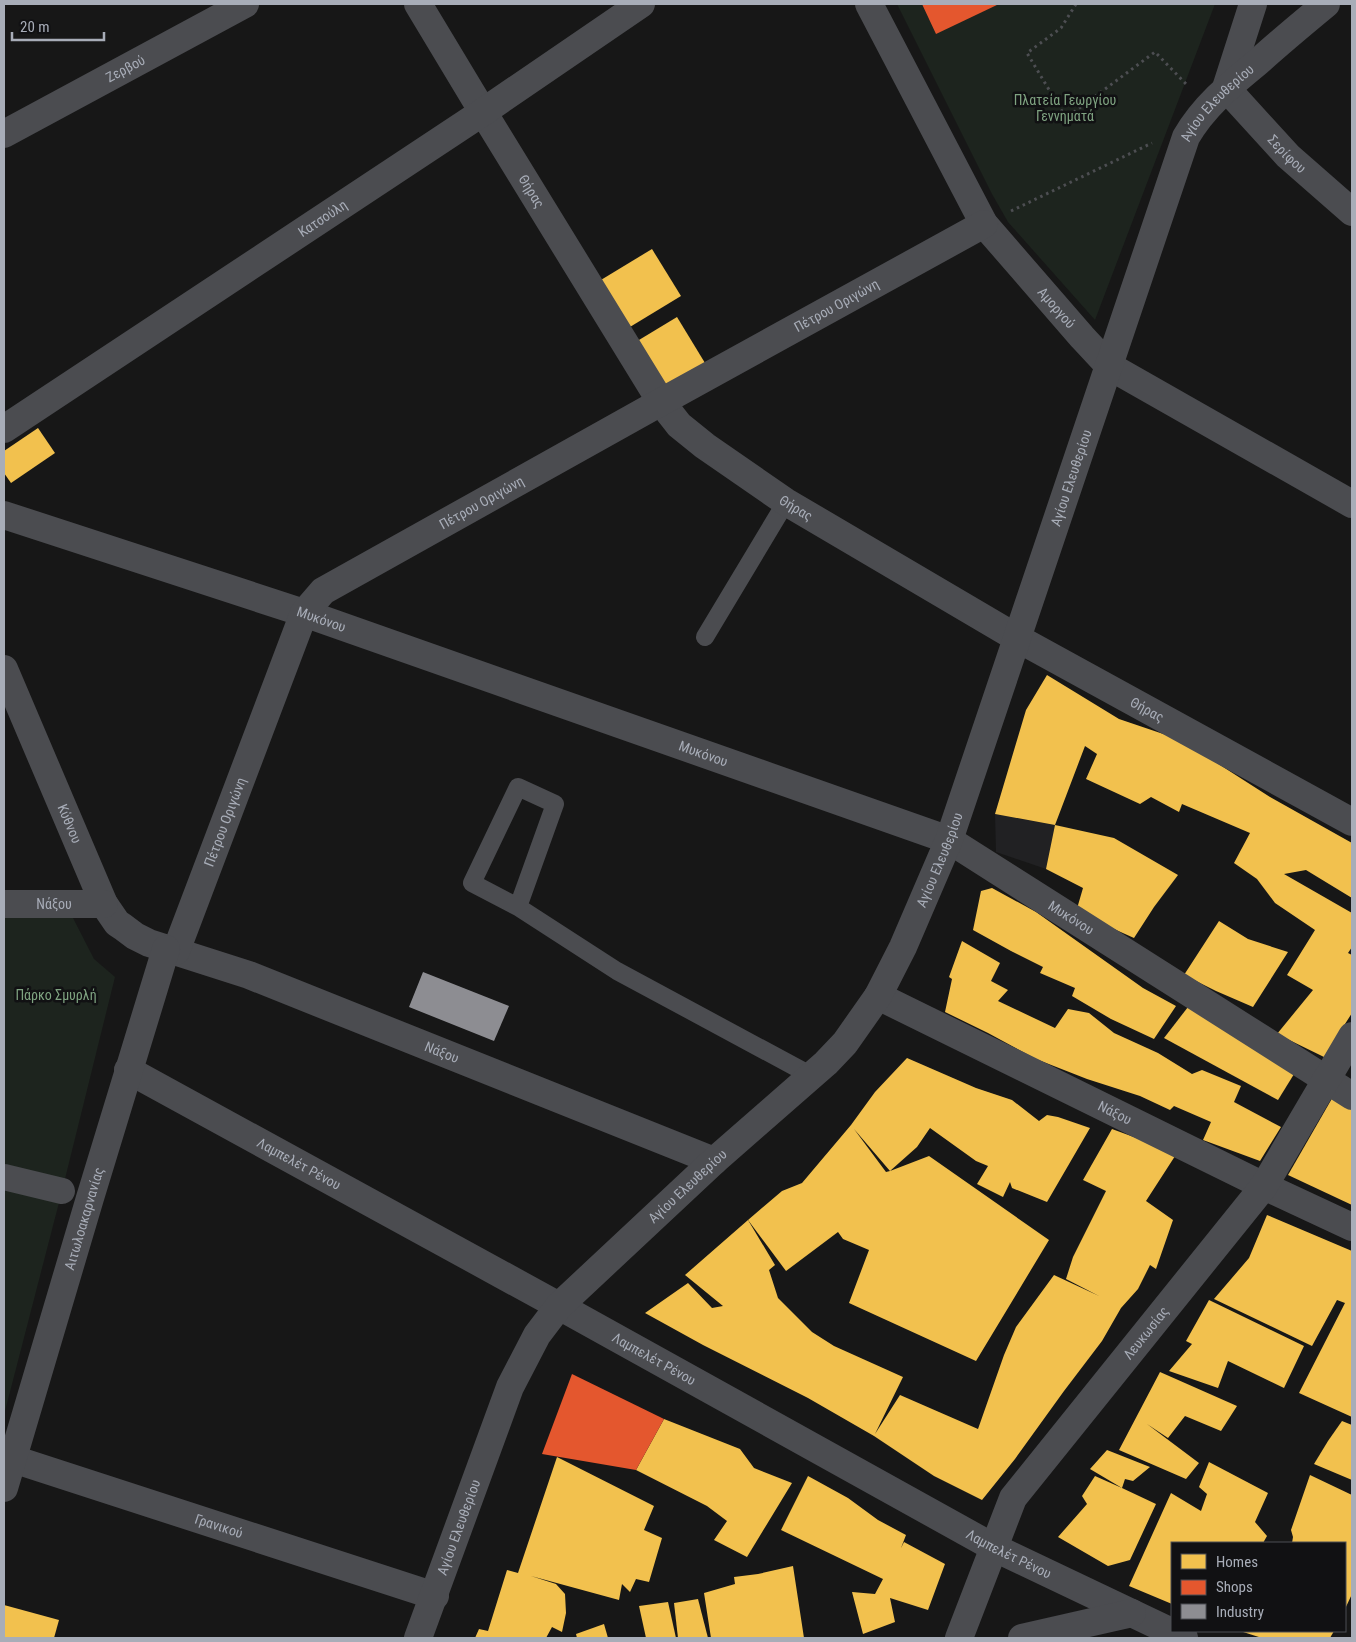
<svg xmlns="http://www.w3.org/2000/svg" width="1356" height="1642" viewBox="0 0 1356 1642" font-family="'Roboto Condensed',sans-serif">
	<rect width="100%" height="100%" fill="#171717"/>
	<polygon fill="#212123" points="995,814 1055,825 1046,869 996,852"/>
	<g fill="#1d241e">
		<polygon points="897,4 1215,4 1095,320 1008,222 992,194"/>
		<polygon points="5,916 73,918 94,959 115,977 62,1191 4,1415 4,923"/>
	</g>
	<g fill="#f2c14e">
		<polygon points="652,249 681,296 620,333 591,286"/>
		<polygon points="677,317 705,363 662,389 634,343"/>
		<polygon points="38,428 55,453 11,483 4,473 4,451"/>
		<polygon points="1047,675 1119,719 1181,740 1270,797 1352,843 1352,898 1306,870 1284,874 1352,913 1352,947 1348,953 1352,955 1352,1013 1324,1057 1277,1034 1313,990 1287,975 1315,930 1275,903 1257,879 1234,863 1250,833 1182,804 1179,812 1151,797 1140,804 1086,779 1097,754 1085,746 1055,825 1114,838 1178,875 1154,907 1134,938 1076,912 1083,888 1046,869 1055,825 995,814 1026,710"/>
		<polygon points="992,888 1036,912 1143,988 1176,1006 1154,1039 1111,1019 1072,996 1075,988 1040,973 1043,967 1011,951 973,930 981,891"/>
		<polygon points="1219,921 1248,939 1288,952 1253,1007 1216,991 1184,975"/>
		<polygon points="962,941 1000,963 991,981 1008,990 998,1001 1055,1028 1068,1009 1089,1013 1114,1033 1158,1053 1192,1074 1202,1070 1241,1086 1234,1102 1281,1127 1260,1161 1203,1140 1211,1122 1174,1106 1170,1110 1140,1096 1087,1079 1036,1059 988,1033 945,1012 952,979 949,977"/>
		<polygon points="1188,1007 1299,1066 1278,1100 1164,1038"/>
		<polygon points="907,1058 976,1088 1012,1100 1039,1121 1047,1115 1058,1117 1090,1128 1047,1202 1012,1188 1010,1182 1003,1197 977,1184 988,1166 976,1161 930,1128 917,1147 890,1171 854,1129 886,1172 890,1171 929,1156 1049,1240 976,1361 849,1303 869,1250 843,1239 838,1232 786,1271 748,1220 782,1191 802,1183 851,1125 875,1092"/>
		<polygon points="1334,1095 1352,1107 1352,1205 1288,1175"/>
		<polygon points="1112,1129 1177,1153 1146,1201 1173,1220 1156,1269 1150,1265 1138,1289 1121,1308 1102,1341 1064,1391 1015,1459 982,1500 934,1476 874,1436 808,1398 703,1345 645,1313 688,1283 712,1308 723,1306 685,1275 748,1220 775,1265 769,1270 778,1298 812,1332 834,1346 903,1377 875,1434 900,1395 978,1429 1004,1355 1016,1327 1054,1275 1099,1296 1066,1279 1073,1257 1106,1191 1083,1180"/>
		<polygon points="1267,1215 1352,1251 1352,1417 1299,1393 1345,1303 1337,1300 1312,1346 1214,1299 1249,1258"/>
		<polygon points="1209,1300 1304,1346 1284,1388 1228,1361 1218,1388 1169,1371 1192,1344 1186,1341"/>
		<polygon points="1160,1372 1237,1406 1221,1431 1185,1416 1168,1438 1147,1424 1199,1463 1186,1479 1119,1450"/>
		<polygon points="664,1419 740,1449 754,1468 792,1483 747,1557 714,1540 727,1521 707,1506 636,1470"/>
		<polygon points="1342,1421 1352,1425 1352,1480 1314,1464 1328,1441"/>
		<polygon points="1107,1450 1150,1467 1133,1481 1125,1479 1122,1488 1156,1504 1130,1560 1108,1566 1058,1537 1087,1504 1082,1496 1095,1476 1122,1488 1090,1469"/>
		<polygon points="557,1457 654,1506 644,1530 662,1538 649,1582 636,1579 630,1592 622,1584 619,1600 531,1576 556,1584 565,1594 566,1613 562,1632 552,1627 546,1638 475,1638 479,1629 488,1631 507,1570 518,1573"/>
		<polygon points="1209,1462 1268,1493 1255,1522 1267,1536 1263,1543 1172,1543 1172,1604 1129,1586 1171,1493 1201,1511 1207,1494 1199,1487"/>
		<polygon points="1310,1475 1352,1495 1352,1594 1345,1609 1345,1543 1292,1543 1293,1537 1291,1530"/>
		<polygon points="808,1476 848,1498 878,1520 906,1535 901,1548 904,1542 945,1564 928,1610 890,1598 895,1622 863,1634 852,1592 875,1594 883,1579 781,1530"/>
		<polygon points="793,1566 804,1638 711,1638 704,1593 735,1584 734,1577 758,1574"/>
		<polygon points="698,1599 708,1638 678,1638 674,1603"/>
		<polygon points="668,1602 676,1638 646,1638 639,1606"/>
		<polygon points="4,1605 59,1620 54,1638 4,1638"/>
		<polygon points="604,1624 608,1638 577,1638 576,1634"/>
		<polygon points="1240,1631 1334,1631 1330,1638 1262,1638"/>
	</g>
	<g fill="#e4572e">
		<polygon points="922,4 999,4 936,34"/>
		<polygon points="572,1374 664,1419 636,1470 542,1454"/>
	</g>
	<polygon fill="#8d8d92" points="423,972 509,1006 494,1041 409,1007"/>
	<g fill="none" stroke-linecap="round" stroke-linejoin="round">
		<g stroke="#4d4e52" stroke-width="3" stroke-dasharray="2.5 4" stroke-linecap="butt">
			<polyline points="1076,4 1061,28 1027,53 1066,118 1155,52 1188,86"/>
			<polyline points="1011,211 1152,143"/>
		</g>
		<g stroke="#4b4c50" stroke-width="18">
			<polyline points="705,637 786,502"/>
			<polyline points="518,907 472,883 518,787 555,804 518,907 617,971 812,1076"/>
		</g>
		<polyline stroke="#4b4c50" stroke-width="26" points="4,1177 62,1191"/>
		<g stroke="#4b4c50" stroke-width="28">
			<path id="s1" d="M 418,4 L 483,112 L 661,402 L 679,425 L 705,446 L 786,502 L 1017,638 L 1352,822"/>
			<path id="s2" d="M 869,4 L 984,224 L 1082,337 L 1109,366 L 1352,504"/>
			<path id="s3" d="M 1253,4 L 1226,88 L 1288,156 L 1352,212"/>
			<path id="s4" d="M 4,134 L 245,4"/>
			<path id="s5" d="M 4,429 L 483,112 L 641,4"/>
			<path id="s6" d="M 4,515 L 304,613 L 949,840 L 1352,1096"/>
			<path id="s7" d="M 4,669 L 104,904 L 117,923 L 123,927 L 135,936 L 149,943 L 249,975 L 714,1161"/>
			<path id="s8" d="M 4,904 L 104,904"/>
			<path id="s9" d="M 176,951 L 304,613 L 323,591 L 661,402 L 984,224"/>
			<path id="s10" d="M 878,996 L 1264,1186 L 1352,1227"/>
			<path id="s11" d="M 128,1070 L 559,1306 L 993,1547 L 1184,1638"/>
			<path id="s12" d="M 4,1456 L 435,1596"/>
			<path id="s13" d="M 4,1488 L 90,1198 L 166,949"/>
			<path id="s14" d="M 959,1638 L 1013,1498 L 1264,1186 L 1352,1036"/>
			<polyline points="1022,1638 1132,1613"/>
		</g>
		<path stroke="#4b4c50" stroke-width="28" id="s15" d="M 418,1638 L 510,1387 L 537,1335 L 559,1306 L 714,1161 L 826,1063 L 845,1043 L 878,996 L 903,947 L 949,840 L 1186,137 C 1204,106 1230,85 1258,62 C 1280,42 1303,23 1326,4"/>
	</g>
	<g text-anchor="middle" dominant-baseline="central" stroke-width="5" stroke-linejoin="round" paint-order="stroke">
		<g font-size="14" fill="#a8adb8" stroke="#111113">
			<text stroke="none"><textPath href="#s4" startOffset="138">Ζερβού</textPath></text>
			<text stroke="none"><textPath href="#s15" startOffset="1768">Αγίου Ελευθερίου</textPath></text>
			<text stroke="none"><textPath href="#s3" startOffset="178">Σερίφου</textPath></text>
			<text stroke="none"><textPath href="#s1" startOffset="219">Θήρας</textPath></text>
			<text stroke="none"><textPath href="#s5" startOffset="382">Κατσούλη</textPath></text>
			<text stroke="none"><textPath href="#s9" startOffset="978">Πέτρου Οριγώνη</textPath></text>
			<text stroke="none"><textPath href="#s2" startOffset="359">Αμοργού</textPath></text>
			<text stroke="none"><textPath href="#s15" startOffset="1362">Αγίου Ελευθερίου</textPath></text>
			<text stroke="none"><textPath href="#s9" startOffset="572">Πέτρου Οριγώνη</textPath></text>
			<text stroke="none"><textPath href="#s1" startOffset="639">Θήρας</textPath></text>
			<text stroke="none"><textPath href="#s6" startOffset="334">Μυκόνου</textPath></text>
			<text stroke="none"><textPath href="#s1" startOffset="1044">Θήρας</textPath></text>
			<text stroke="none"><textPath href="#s6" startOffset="739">Μυκόνου</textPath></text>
			<text stroke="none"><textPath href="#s9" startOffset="138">Πέτρου Οριγώνη</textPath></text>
			<text stroke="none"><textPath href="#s7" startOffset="168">Κύθνου</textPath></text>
			<text stroke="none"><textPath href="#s15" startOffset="958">Αγίου Ελευθερίου</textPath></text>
			<text stroke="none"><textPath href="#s8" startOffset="50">Νάξου</textPath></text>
			<text stroke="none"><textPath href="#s6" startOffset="1144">Μυκόνου</textPath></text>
			<text stroke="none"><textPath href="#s7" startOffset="629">Νάξου</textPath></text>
			<text stroke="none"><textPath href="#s10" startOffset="264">Νάξου</textPath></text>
			<text stroke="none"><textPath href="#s11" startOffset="195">Λαμπελέτ Ρένου</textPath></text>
			<text stroke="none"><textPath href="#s15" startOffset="538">Αγίου Ελευθερίου</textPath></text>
			<text stroke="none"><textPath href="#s13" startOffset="281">Αιτωλοακαρνανίας</textPath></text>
			<text stroke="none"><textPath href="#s14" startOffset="362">Λευκωσίας</textPath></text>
			<text stroke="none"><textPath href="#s11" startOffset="600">Λαμπελέτ Ρένου</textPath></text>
			<text stroke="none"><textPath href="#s12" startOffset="226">Γρανικού</textPath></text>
			<text stroke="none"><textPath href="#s15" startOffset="118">Αγίου Ελευθερίου</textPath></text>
			<text stroke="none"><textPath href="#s11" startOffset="1005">Λαμπελέτ Ρένου</textPath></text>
		</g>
		<g font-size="14" fill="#7fa381" stroke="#111113">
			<text x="1065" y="100">Πλατεία Γεωργίου<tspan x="1065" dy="16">Γεννηματά</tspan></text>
			<text x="56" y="995">Πάρκο Σµυρλή</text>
		</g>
	</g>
	<rect width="1356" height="1642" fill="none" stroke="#a8adb8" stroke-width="10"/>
	<rect x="1171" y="1542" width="175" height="90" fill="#111113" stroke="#4d4f55"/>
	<rect x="1181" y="1554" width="25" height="15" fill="#f2c14e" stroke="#4d4f55"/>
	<text x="1216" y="1567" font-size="15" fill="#a8adb8">Homes</text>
	<rect x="1181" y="1580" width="25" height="15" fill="#e4572e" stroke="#4d4f55"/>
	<text x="1216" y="1592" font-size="15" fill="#a8adb8">Shops</text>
	<rect x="1181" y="1604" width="25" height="15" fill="#8d8d92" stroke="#4d4f55"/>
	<text x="1216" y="1617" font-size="15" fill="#a8adb8">Industry</text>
	<path d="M12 32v8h92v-8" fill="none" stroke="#a8adb8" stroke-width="2.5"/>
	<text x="20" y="32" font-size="15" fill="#a8adb8" stroke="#111113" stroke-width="4" paint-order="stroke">20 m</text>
</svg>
